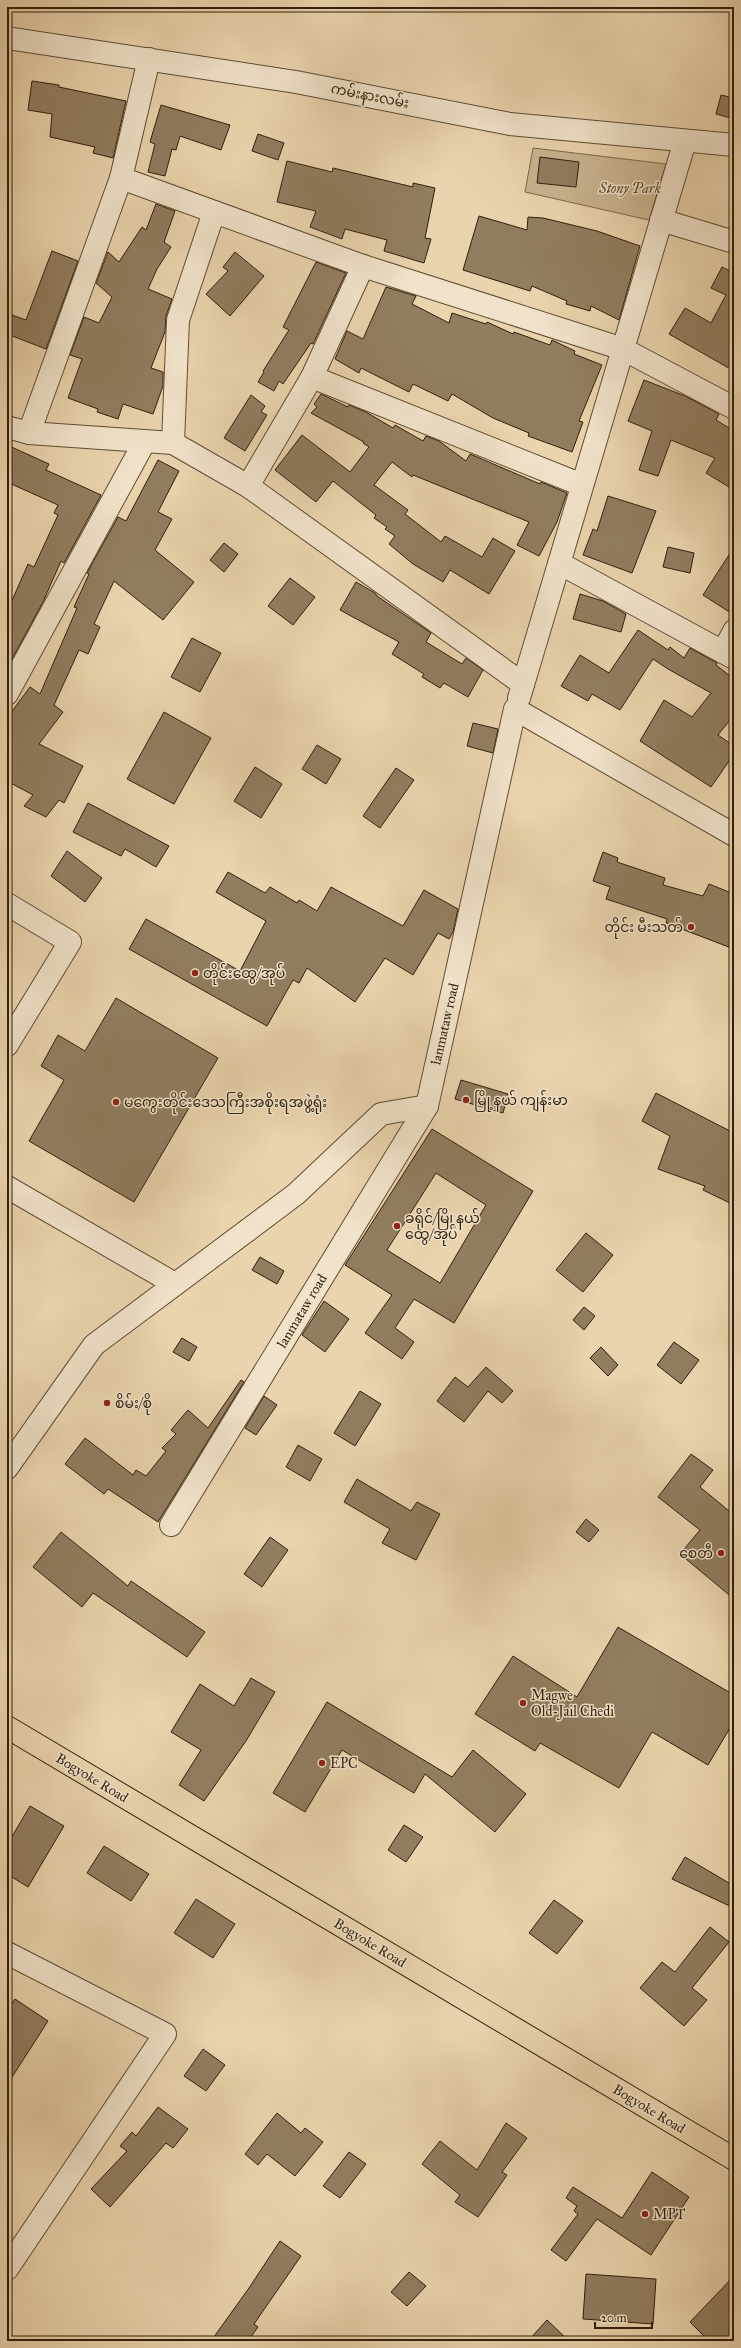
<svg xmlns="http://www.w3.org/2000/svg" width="741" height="2348" viewBox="0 0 741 2348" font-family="'IM FELL Great Primer','Noto Sans Myanmar',serif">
	<rect width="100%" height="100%" fill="#ead4ad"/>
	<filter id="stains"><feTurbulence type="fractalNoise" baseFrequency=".005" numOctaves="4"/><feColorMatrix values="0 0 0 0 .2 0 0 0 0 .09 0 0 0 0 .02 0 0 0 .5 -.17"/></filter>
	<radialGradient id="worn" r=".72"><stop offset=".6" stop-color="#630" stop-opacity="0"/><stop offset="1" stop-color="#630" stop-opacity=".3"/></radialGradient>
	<polygon fill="#cab591" stroke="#7d6a4e" points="533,148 666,164 649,220 525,192"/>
	<g fill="#917d5f" stroke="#301f0a" fill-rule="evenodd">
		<polygon points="32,81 59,85 59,87 126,101 113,158 93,153 95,147 50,137 52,114 28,110"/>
		<polygon points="721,95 734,98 734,119 716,114"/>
		<polygon points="161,105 230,125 221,150 180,136 176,150 172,149 165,176 148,172 155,144 150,142"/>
		<polygon points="258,134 284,143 278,160 252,151"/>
		<polygon points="540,157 579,162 576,187 537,183"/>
		<polygon points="287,161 332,172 333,168 413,187 413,183 435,188 425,238 431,239 424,263 384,251 387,240 345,229 342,239 310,227 316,211 277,202"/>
		<polygon points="156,204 175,211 164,242 171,247 157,269 148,289 172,299 166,316 165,332 151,368 163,372 163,386 153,414 123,404 118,419 97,412 98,409 68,398 82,359 70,355 84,317 99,323 112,297 96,283 108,252 119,262 142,227 146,230"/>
		<polygon points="479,216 527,230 528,217 543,218 597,231 640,246 619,320 591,306 590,311 566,304 567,301 532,286 530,291 463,270"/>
		<polygon points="52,251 78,261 46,349 7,334 7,327 12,315 26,320"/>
		<polygon points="235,252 264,276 230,316 206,294 228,271 223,267"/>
		<polygon points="316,262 346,273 313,344 311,343 283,384 279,381 274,391 258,382 264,372 263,371 289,330 283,327"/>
		<polygon points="722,267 734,273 734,371 669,334 685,308 711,323 726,295 711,288"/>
		<polygon points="386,287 416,296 412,304 449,323 452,313 486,324 487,322 513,334 514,332 550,345 552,340 575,351 574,354 602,365 579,421 583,422 572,452 528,436 529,433 493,418 452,394 448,401 413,384 409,392 361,368 359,373 335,359 347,331 363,339"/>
		<polygon points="644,380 685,396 719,414 716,420 734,431 734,479 729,487 706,473 715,458 671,440 658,476 639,470 652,431 628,421"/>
		<polygon points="321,394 348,407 349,405 366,412 393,428 395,425 423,441 426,436 439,441 466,461 470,454 540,484 541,482 567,493 557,522 539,556 517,545 529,522 413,475 412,477 392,462 374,485 408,510 405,514 441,542 445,536 482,557 493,538 515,551 489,594 450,570 443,582 413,564 389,544 395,536 385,529 387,527 374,518 376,515 333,481 316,502 275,470 302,435 350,472 369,447 363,443 364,442 311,413 317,407 314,404"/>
		<polygon points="251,395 265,406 261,412 267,415 245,451 224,438"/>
		<polygon points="7,445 49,464 46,470 101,495 64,563 61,561 43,602 7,668 7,612 28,564 34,567 58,515 54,513 58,505 7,482"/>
		<polygon points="158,460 179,471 158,512 172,519 155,550 194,582 163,620 114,581 94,624 100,627 88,654 79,650 54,705 63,712 39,744 83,766 64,803 59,800 46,817 24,806 33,795 7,781 7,718 30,687 40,694 77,608 74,607 89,574 87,573 118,517 126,521"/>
		<polygon points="608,496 656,511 632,573 583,555 593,529 597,531"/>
		<polygon points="224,543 238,554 224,572 210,560"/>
		<polygon points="668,547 694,553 690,573 663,567"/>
		<polygon points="734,547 734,615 703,595"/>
		<polygon points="290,578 315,597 293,625 268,606"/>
		<polygon points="356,582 375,593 377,596 431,633 426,642 462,664 466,658 483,670 468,697 444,683 440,688 422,677 424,674 392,654 399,642 340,610"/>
		<polygon points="580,594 603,601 626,614 621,632 573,619"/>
		<polygon points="638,630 668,650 670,647 684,658 690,648 717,663 716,665 734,679 734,715 718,735 734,746 734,754 711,787 640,741 664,700 692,717 711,693 668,669 653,659 620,710 592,694 588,701 561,686 580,655 609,673"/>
		<polygon points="192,638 221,653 200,692 171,677"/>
		<polygon points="164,712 211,738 174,804 127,779"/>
		<polygon points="473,723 498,729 493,753 467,746"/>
		<polygon points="317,745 341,759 326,784 302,769"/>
		<polygon points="255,767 282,784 261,818 234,801"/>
		<polygon points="396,768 414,780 380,828 363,816"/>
		<polygon points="88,803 169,846 156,867 125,849 121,856 73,832"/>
		<polygon points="67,851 102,878 85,902 51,876"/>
		<polygon points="603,852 618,858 617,862 665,878 663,885 703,896 709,884 734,894 734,949 666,923 667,919 606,899 610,887 593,881"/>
		<polygon points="228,872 265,893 270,887 297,903 299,900 317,911 331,887 403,926 424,890 458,909 453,932 449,939 438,933 413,975 385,958 355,1002 307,968 299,983 293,980 267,1026 129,949 146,919 240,971 266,921 216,892"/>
		<polygon points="116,998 218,1058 134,1202 29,1141 64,1080 41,1066 58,1035 85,1051"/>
		<polygon points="461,1080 508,1094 503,1113 455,1099"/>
		<polygon points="656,1093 734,1133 734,1205 703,1190 705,1186 658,1169 670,1136 642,1121"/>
		<path d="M 432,1129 L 533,1191 L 454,1323 L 414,1299 L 395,1328 L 414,1342 L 402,1359 L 365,1333 L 392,1295 L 345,1265 ZM 436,1173 L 486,1205 L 440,1283 L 387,1250 Z"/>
		<polygon points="586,1233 613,1255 583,1292 556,1270"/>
		<polygon points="260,1257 284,1271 277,1284 252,1270"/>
		<polygon points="324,1301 349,1319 325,1352 302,1335"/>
		<polygon points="584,1307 595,1316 584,1330 573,1320"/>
		<polygon points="182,1338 197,1347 189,1361 173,1352"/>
		<polygon points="674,1342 699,1360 681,1384 657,1365"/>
		<polygon points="601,1347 618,1365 608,1376 590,1358"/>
		<polygon points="486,1367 513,1391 502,1403 488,1391 464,1422 437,1401 455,1377 468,1387"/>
		<polygon points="241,1380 244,1382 158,1522 108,1489 104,1494 65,1464 85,1438 133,1475 136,1470 146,1476 166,1451 162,1448 176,1434 171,1430 188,1410 208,1428"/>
		<polygon points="360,1391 381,1404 355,1446 334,1433"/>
		<polygon points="264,1396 277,1405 256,1435 245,1428"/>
		<polygon points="298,1445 322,1459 310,1481 286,1467"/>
		<polygon points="691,1454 713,1470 700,1487 734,1515 734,1599 680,1554 700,1530 658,1497"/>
		<polygon points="357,1479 411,1511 417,1502 440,1514 416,1560 382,1543 390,1529 344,1502"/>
		<polygon points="586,1519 599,1530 589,1542 576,1532"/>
		<polygon points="61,1532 128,1586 131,1581 205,1632 187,1657 93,1593 82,1607 33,1567"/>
		<polygon points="270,1537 288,1550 262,1587 244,1574"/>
		<polygon points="618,1627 734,1695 734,1721 708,1765 652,1732 619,1788 540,1743 535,1751 475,1714 513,1656 577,1697"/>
		<polygon points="251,1678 275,1692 246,1741 204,1801 179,1785 201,1750 171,1732 200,1684 234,1706"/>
		<polygon points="327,1702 452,1777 473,1750 526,1794 495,1832 425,1774 414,1793 342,1750 305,1812 273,1793"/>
		<polygon points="30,1806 64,1826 28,1887 7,1874 7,1845"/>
		<polygon points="404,1825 423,1837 406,1862 388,1850"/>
		<polygon points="104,1846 149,1874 131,1901 87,1873"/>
		<polygon points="685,1857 734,1886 734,1908 672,1879"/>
		<polygon points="196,1899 235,1924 213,1958 174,1933"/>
		<polygon points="554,1900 583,1921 557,1954 529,1933"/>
		<polygon points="710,1927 729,1942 692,1988 707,2000 684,2026 640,1988 662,1962 675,1972"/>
		<polygon points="15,1999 48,2021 7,2085 7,2011"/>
		<polygon points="203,2049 225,2065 206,2091 184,2076"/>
		<polygon points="158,2107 188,2129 173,2148 166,2143 110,2207 91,2189 127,2151 120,2146 132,2132 136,2136"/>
		<polygon points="277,2113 301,2133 305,2128 323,2142 295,2176 267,2154 258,2165 245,2154"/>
		<polygon points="506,2123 527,2138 502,2172 507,2175 478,2217 455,2202 460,2195 422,2164 440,2141 477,2170"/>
		<polygon points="349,2152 366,2164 340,2198 323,2186"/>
		<polygon points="652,2172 689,2197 651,2255 597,2219 566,2261 551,2250 578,2214 574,2211 577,2206 566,2198 573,2187 622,2218"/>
		<polygon points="280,2241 301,2256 254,2324 258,2327 248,2341 211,2341 249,2288"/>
		<polygon points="409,2272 426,2286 407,2306 391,2292"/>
		<polygon points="586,2274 656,2279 653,2324 583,2319"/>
		<polygon points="734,2276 734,2341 709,2341 690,2322"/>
		<polygon points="547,2320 569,2341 528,2341"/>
	</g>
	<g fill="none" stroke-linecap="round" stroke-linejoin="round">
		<g stroke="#5e4c33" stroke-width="24">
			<g id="minor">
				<polyline points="7,38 296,82 510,124 734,145"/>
				<polyline points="121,178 363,266 623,349 734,408"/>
				<polyline points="661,220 734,242"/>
				<polyline points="312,377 582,485"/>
				<polyline points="7,427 29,433 173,443 248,486 523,684"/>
				<polyline points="29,433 121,178 149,59"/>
				<polyline points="173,443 178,320 214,212"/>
				<polyline points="248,486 312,377 363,266"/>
				<polyline points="559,563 734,658"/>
				<polyline points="723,652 734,631"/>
				<polyline points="7,694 145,441"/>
				<polyline points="519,698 685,141"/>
				<polyline points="7,904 70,942 7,1045"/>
				<polyline points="7,1187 175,1284"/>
				<polyline points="7,1468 94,1345 296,1194 381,1114 427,1106"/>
				<polyline points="171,1525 427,1106 515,709 734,835"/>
				<polyline points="7,1953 165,2034 7,2269"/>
			</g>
		</g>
		<g stroke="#301f0a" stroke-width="24">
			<polyline id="highway" points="7,1727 734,2159"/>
		</g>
		<use href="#minor" stroke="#f1e3ca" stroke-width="22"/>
		<use href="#highway" stroke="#ead4ad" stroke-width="22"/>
	</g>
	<g fill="#8f2418" stroke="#f1e3ca" stroke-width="1.5">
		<circle cx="691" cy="927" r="4"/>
		<circle cx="195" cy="973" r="4"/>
		<circle cx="466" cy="1100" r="4"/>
		<circle cx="116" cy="1102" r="4"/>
		<circle cx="397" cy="1226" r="4"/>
		<circle cx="107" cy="1403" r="4"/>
		<circle cx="721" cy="1553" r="4"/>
		<circle cx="523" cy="1703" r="4"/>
		<circle cx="322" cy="1763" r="4"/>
		<circle cx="645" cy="2214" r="4"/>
	</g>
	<g text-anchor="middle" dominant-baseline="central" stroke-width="3" stroke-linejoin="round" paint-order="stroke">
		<g font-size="14" fill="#301f0a" stroke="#f1e3ca">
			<text transform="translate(370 96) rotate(11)">ကမ်းနားလမ်း</text>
			<text transform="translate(445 1024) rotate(-77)">lanmataw road</text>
			<text transform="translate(302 1311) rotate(-59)">lanmataw road</text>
			<text transform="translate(92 1778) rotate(31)">Bogyoke Road</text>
			<text transform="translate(370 1943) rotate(31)">Bogyoke Road</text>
			<text transform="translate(649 2109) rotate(31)">Bogyoke Road</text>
		</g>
		<g font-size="14" font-style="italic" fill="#56442c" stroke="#f1e3ca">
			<text x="630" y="188">Stony Park</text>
		</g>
		<g font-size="14" fill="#301f0a" stroke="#f1e3ca" text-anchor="start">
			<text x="683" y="927" text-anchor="end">တိုင်း မီးသတ်</text>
			<text x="203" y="973">တိုင်းထွေ/အုပ်</text>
			<text x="474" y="1100">မြို့နယ် ကျန်းမာ</text>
			<text x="124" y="1102">မကွေးတိုင်းဒေသကြီးအစိုးရအဖွဲ့ရုံး</text>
			<text x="405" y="1218">ခရိုင်/မြို့နယ်<tspan x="405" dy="16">ထွေ/အုပ်</tspan></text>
			<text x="115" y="1403">စိမ်း/စို</text>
			<text x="713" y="1553" text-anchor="end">စေတီ</text>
			<text x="531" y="1695">Magwe<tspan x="531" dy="16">Old-Jail Chedi</tspan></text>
			<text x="330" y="1763">EPC</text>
			<text x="653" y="2214">MPT</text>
		</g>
	</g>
	<rect width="741" height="2348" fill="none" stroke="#ead4ad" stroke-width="24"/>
	<rect x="8" y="8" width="725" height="2332" fill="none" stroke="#301f0a" stroke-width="2"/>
	<rect x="12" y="12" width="717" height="2324" fill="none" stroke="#301f0a"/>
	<path d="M595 2322v6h57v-6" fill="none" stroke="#301f0a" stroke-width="2"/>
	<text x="601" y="2322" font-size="12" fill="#301f0a" stroke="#f1e3ca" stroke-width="3" paint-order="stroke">20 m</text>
	<rect width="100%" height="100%" filter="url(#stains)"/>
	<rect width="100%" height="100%" fill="url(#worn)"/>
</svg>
